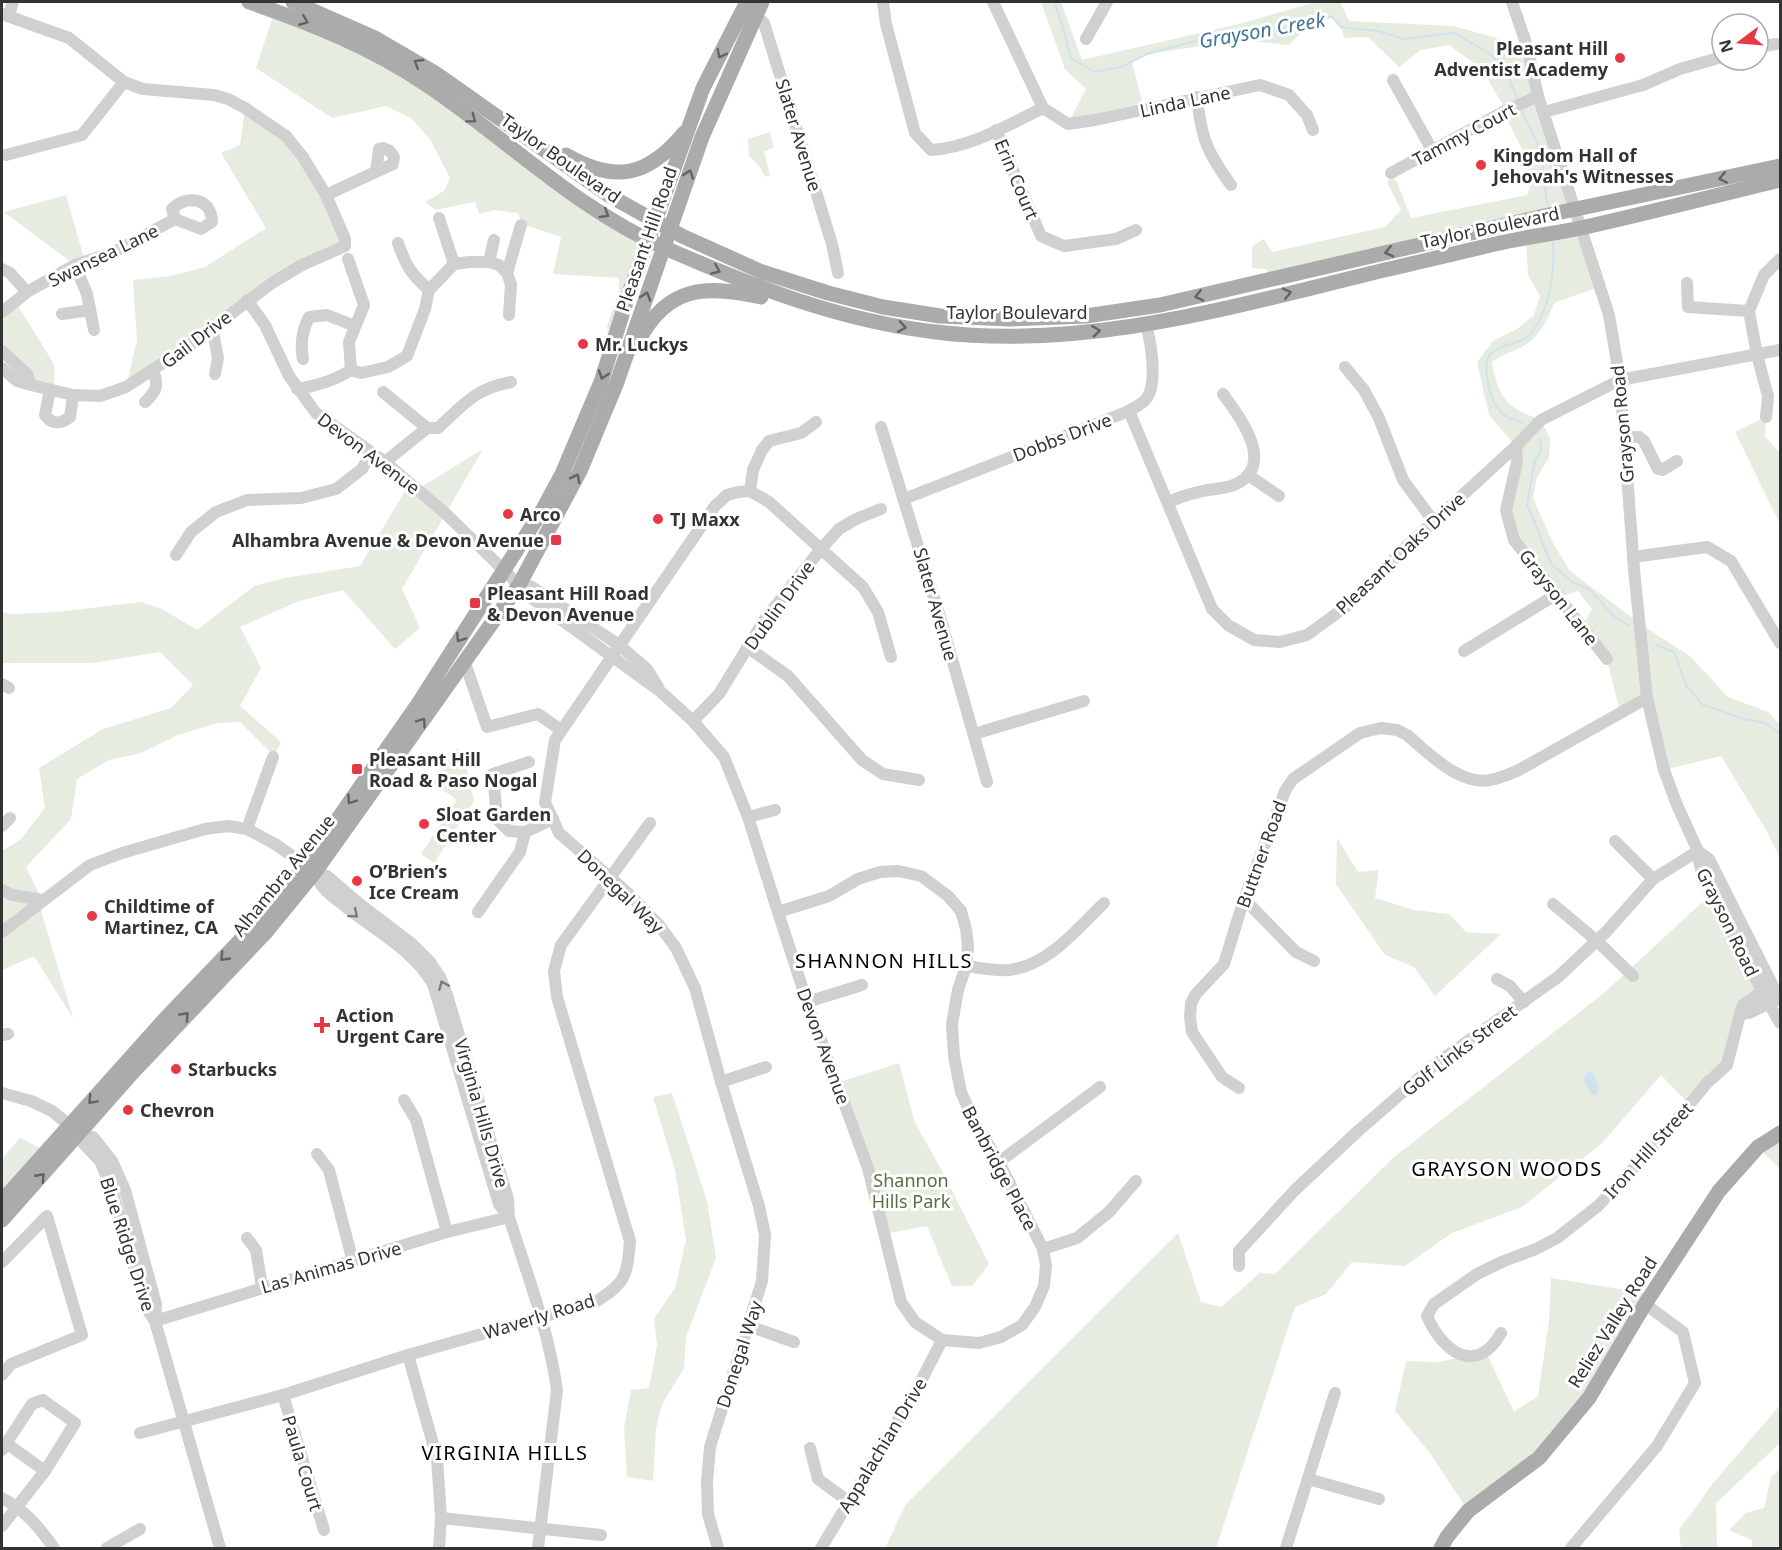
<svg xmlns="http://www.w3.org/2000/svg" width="1782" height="1550" viewBox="0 0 1782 1550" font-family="'Noto Sans',sans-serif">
	<rect width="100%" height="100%" fill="#fff"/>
	<g fill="#e6ecdf">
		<polygon points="1041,2 1061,2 1082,60 1243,23 1315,2 1340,2 1349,21 1453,26 1527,46 1575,209 1272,279 1266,269 1252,268 1252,246 1264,239 1272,252 1385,227 1401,210 1387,182 1392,177 1397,182 1411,218 1527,195 1532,181 1527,159 1503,112 1506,111 1482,69 1449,45 1421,50 1399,67 1368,37 1344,38 1341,27 1332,17 1314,20 1289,45 1243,40 1147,54 1132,62 1144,109 1068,124 1086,89 1065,69"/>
		<polygon points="275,10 367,49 649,240 609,355 607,326 619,291 619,278 553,274 561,237 522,224 518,213 494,210 479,214 475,202 435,210 425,202 444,191 450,178 431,141 411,118 386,106 332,118 256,68"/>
		<polygon points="245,108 286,136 345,239 302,265 126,387 137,340 133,280 171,276 205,267 266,228 221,153 240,145"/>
		<polygon points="770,132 774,148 764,151 770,175 765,177 760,167 749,156 748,139"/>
		<polygon points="66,195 85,262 75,265 4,212"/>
		<path d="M 1580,228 L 1601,286 L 1554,303 C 1548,319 1541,334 1527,344 C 1516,351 1503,354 1492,362 C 1498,398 1507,408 1541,420 L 1550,439 L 1549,458 L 1537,477 L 1533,498 L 1553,543 L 1570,571 L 1639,623 L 1691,657 L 1728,697 L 1768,712 L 1780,725 L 1780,858 L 1766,830 L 1721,756 L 1664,770 L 1647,698 L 1620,712 L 1607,660 L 1582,627 L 1592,609 L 1578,591 L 1559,597 L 1514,540 L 1506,510 L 1516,446 L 1489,415 L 1477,362 L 1493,341 L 1517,329 L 1534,315 L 1540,296 L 1528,275 L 1526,238 Z"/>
		<polygon points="15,301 54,364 55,392 31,385 2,351 2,312"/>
		<polygon points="1766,417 1765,436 1780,453 1780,524 1735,432"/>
		<polygon points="483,449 402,589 420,628 395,649 343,590 299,601 240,627 261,668 240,706 281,742 274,756 240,722 217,723 178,735 141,753 109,760 77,779 71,819 26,867 42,900 42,914 73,1018 34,956 2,970 2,851 20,840 45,808 39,768 103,729 171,708 193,685 160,652 92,663 2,663 2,612 12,614 58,612 141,602 162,609 197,630 254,586 285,578 360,566 410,483 418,489"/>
		<polygon points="457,748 463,753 474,801 434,863 421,854 457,800 433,783"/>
		<polygon points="1337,838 1358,872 1379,870 1375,898 1414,910 1449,914 1466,932 1501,934 1435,996 1414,967 1385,955 1336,884"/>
		<polygon points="1712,893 1762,991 1741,1005 1727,1065 1689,1104 1661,1075 1602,1143 1522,1207 1452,1233 1405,1266 1352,1262 1326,1294 1295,1307 1216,1548 885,1548 906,1504 1178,1233 1201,1302 1221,1307 1260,1273 1275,1274 1394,1157 1604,993"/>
		<polygon points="899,1063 915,1123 941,1169 989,1264 972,1286 952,1286 927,1226 884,1234 837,1083"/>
		<polygon points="672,1093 707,1201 716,1258 686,1337 684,1368 662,1404 656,1429 653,1481 627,1477 624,1428 631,1390 649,1388 657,1345 654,1319 675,1288 686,1240 675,1170 653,1097"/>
		<polygon points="1780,1132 1780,1169 1758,1147"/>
		<polygon points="20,1138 46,1151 2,1201 2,1159"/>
		<polygon points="1551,1278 1651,1294 1539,1458 1468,1511 1430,1453 1395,1411 1406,1361 1439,1362 1486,1352 1514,1412 1538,1396 1549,1322"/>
		<polygon points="1780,1405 1780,1443 1716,1503 1717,1548 1681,1548 1679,1530 1714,1482"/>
		<polygon points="1780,1469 1780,1548 1752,1548 1752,1540 1729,1530 1746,1513 1764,1508 1771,1477"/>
	</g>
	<polygon fill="#cfe2ee" points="1591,1072 1594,1074 1599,1089 1596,1095 1591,1094 1583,1079 1587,1073"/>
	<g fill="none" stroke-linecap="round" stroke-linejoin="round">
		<g stroke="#cfe2ee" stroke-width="2">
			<polyline points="1054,2 1062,24 1071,58 1095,72 1121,67 1147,54 1209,37 1248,30 1293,28 1314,19 1332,17 1341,27 1378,31 1404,39 1454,33 1489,53 1506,70 1518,101"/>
			<polyline points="1521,109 1536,140 1543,167 1547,203"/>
			<path d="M 1524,423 C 1515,420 1506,418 1500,411 C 1490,401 1481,366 1490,355 C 1500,343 1517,345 1527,337 C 1550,316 1555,270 1553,242"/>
			<polyline points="1540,439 1541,451 1535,460 1527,505 1538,530 1544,547 1552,565 1574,583 1589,589 1614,616 1629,626"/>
			<polyline points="1656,645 1674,652 1686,685 1702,704 1740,718 1765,723 1780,733"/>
		</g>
		<g stroke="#d0d0d0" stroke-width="12">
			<path d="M 883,2 L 886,24 L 915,133 L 931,150 C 970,148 1008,125 1043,108 L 993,2"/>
			<polyline points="2,14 69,38 124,82 143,89 214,95 228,99 245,108 286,136 303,157 326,195 345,239 345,246 302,265 272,283 190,345 126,387 100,396 73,395 31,385"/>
			<polyline points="9,15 13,2"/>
			<polyline points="749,15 756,15 764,23 832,244 838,273"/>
			<polyline points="1086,39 1107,2"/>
			<polyline points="1758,47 1776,44"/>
			<polyline points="1393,80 1432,150"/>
			<path d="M 1197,97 C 1201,138 1207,152 1231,185"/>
			<polyline points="1043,108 1068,124 1095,120 1260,85 1289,95 1307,115 1313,130"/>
			<polyline points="1544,112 1643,85 1680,69 1722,57"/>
			<polyline points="996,130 1041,236 1064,246 1116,239 1136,230"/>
			<polyline points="6,155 82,135 124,82"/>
			<polyline points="1391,173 1503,112 1538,96"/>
			<polyline points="326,195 393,164 394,157 390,151 383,148 379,149 376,172"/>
			<polyline points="439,218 454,264"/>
			<path d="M 398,243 C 406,266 411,274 429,290"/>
			<polyline points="489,262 494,240"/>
			<polyline points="75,265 87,294 94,330"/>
			<polyline points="2,269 10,273 27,292"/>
			<polyline points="507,273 521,225"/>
			<polyline points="1687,283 1688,307 1749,311"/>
			<polyline points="247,300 265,325 289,376 316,413 385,462 445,513 519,585 527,595 661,692 693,721 724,757 748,817 778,912 807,1002 868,1168 901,1302 915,1322 942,1340 979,1343 1001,1337 1022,1325 1035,1307 1044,1286 1046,1265 1043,1249 999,1162 974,1121 961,1092 954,1056 952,1024 958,990 966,966 968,947 966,929 961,911 948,896 921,876 898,871 880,872 858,879 829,896 778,912"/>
			<path d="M 2,312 L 27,292 L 75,265 L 114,252 L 175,219 L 201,229 L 212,222 C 212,198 187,194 172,209 L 175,219"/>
			<polyline points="62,314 90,310"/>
			<polyline points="212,327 218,358 215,374"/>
			<polyline points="2,351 27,374 31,385 17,381 2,368"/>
			<path d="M 303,359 C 300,344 302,331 309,317 L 327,315 L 355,326"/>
			<polyline points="1345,367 1364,390 1379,418 1403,480 1434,522"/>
			<polyline points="351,370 361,373 388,367 407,356 425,309 429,290 454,264 469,262 489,262 499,265 507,273 511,284 509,315"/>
			<path d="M 297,389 C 317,386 334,381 351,370 L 349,342 L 364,305 L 348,259"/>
			<path d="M 50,390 L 45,415 C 52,425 61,424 70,417 L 73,395"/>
			<polyline points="383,392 427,428 385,462"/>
			<path d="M 145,402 C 157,391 159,385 153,371"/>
			<polyline points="1129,411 1212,609 1228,625 1254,640 1280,642 1307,635 1351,603 1404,549 1516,446"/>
			<polyline points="1766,417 1768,396 1757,355 1749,311 1764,275 1780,259"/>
			<polyline points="881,427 941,620 987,782"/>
			<path d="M 427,428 L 438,428 C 464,404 475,389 511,382"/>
			<polyline points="1624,437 1639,437 1644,441 1658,469 1662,470 1677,461"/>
			<polyline points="1248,475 1279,496"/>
			<polyline points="750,491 753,470 762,450 769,441 801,433 816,422"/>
			<path d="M 904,499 L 1129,411 C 1135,407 1145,403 1148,396 C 1157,381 1151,341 1146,325"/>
			<path d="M 1168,502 C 1178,498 1188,494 1199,492 C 1209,489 1221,489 1231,486 C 1279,469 1241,418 1223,394"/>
			<polyline points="176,555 191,532 216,512 247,500 301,498 336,489 362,469 371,453"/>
			<polyline points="1633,557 1707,547 1731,561 1780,643"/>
			<polyline points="519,585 532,587 619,645 647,669 658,687"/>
			<polyline points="747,647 788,676 862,760 883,774 919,780"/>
			<polyline points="1464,651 1557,594"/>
			<polyline points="1607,659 1514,540 1506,510 1517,462 1516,446 1541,420 1620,380 1780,350"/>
			<polyline points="465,663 487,727 538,714 561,730"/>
			<polyline points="2,684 9,688"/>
			<polyline points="693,721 719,694 765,619 821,549 839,529 856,519 881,509"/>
			<polyline points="974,734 1084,701"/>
			<polyline points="748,817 775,810"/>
			<polyline points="2,826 10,818"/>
			<polyline points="247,829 273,757"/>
			<polyline points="525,832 509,831 497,819 493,774 529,762"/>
			<polyline points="1615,841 1653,879"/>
			<polyline points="2,890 12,895 42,900"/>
			<polyline points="1244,899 1296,952 1314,961"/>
			<polyline points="1553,904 1597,941 1633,976"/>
			<polyline points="478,912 520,852 525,832 553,819"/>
			<path d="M 2,932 L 90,865 L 122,853 L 205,829 L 228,826 L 247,829 L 275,844 L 315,872 L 327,876 L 361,905 L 411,943 L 430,962 L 440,977 L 447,995 L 508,1199 L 509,1217 L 499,1204 L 433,984 C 413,949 372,929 342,904 C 328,893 321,889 315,872"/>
			<path d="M 966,966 C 981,968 994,971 1009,970 C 1048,966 1077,929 1104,903"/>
			<polyline points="1497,979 1510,986 1524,1002"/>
			<polyline points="1769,987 1743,1005 1740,1014 1749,1013 1774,1001"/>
			<path d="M 1780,1000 L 1709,859 L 1698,851 C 1699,880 1719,907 1732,932 C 1748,963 1763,994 1780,1023"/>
			<polyline points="807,1002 862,985"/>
			<polyline points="2,1035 8,1034"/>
			<polyline points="721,1082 766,1067"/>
			<path d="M 1239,1088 L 1222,1077 L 1192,1032 L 1190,1017 L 1191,1003 L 1196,994 L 1224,964 L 1244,899 L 1285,791 L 1293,779 L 1360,733 L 1381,728 L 1397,730 L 1407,735 C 1430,754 1462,789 1495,779 C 1502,777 1510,774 1517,771 L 1647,698"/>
			<polyline points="2,1093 31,1101 52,1111 80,1134 93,1137 112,1161 125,1190 156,1304 155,1321 146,1308 111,1187 100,1161 83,1143 80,1134"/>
			<polyline points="404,1100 416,1120 447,1232"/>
			<polyline points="317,1154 329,1170 353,1262"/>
			<polyline points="999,1162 1100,1087"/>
			<polyline points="247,1238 256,1250 262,1287"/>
			<polyline points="1043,1249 1077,1238 1109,1212 1136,1181"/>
			<polyline points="2,1262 47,1216 82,1335 11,1364 2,1375"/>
			<polyline points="1239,1266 1239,1251 1295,1190 1358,1131 1433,1066 1558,977 1606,932 1653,879 1698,851 1677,805 1664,770 1647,698 1634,569 1620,380 1609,315 1538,96 1527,46 1512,2"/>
			<polyline points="749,1326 794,1342"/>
			<path d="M 1501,1333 C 1476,1377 1442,1351 1427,1316 L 1434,1304 L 1477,1274 L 1504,1261 L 1536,1249 L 1557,1238 L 1598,1206 L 1659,1141 L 1707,1083 L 1727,1065 L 1740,1014"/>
			<polyline points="408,1355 437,1458 441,1518 439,1548"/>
			<polyline points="283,1395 324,1530"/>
			<path d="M 140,1433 L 283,1395 L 408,1355 L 595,1302 C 626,1283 627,1276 630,1241 L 557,997 L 554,971 L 561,945 L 650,823"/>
			<polyline points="6,1443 45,1471"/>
			<polyline points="810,1448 818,1479 848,1501"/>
			<polyline points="2,1450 32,1404 43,1400 75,1423 45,1471 2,1526"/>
			<polyline points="1308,1479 1379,1499"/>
			<path d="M 2,1498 C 25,1510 39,1527 54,1548"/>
			<polyline points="441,1518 601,1535"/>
			<polyline points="107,1548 140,1529"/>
			<path d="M 220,1548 L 155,1321 L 447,1232 L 509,1217 C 527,1274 549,1331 557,1390 L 538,1548"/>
			<polyline points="718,1548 708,1514 707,1482 710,1447 762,1281 765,1235 759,1206 721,1082 695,988 676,948 659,925 629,894 559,833 545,802 555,740 715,506 727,495 738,492 750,491 769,502 863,587 878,612 891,657"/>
			<polyline points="821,1548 917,1389 942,1340"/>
			<polyline points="1286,1548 1335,1393"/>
			<polyline points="1571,1548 1657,1446 1695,1383 1683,1332 1645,1304"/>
		</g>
		<g stroke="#ababab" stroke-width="15">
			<path d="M 249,2 C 311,23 372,48 427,85 C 506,138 575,208 663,247 C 751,286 840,321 936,332 C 1090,351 1241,304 1389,269 C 1429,260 1468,250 1509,241 C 1533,236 1557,233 1581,228 C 1648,213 1714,196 1780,180"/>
			<polyline points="293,2 373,37 435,73 610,196 682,236 762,272 828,293 883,307 940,316 1010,319 1086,316 1160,305 1557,213 1780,166"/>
			<path d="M 566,155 C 616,184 648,176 684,133"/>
			<path d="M 639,340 C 668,285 707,285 761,297"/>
			<polyline points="2,1201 165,1019 256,924 305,866 418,704 543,509 562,474 601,382 627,299 703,88 747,2"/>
			<polyline points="2,1220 133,1072 266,932 315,872 519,585 580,471 617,382 702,137 762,2"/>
			<polyline points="1441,1548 1447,1537 1468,1511 1539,1458 1589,1398 1645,1304 1719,1191 1758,1147 1780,1133"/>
		</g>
	</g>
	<defs><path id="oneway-chevron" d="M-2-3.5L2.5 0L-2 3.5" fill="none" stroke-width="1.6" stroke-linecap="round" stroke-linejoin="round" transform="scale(1.5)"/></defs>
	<g stroke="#636363">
		<use href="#oneway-chevron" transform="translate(304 21) rotate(22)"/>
		<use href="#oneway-chevron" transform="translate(721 54) rotate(117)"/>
		<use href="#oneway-chevron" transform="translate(418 63) rotate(-149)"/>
		<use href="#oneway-chevron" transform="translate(472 119) rotate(37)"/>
		<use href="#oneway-chevron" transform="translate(689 174) rotate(-70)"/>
		<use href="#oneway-chevron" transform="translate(1723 178) rotate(169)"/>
		<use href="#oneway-chevron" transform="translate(605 214) rotate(31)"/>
		<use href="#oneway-chevron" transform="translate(1389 252) rotate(167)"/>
		<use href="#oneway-chevron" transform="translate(716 270) rotate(23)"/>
		<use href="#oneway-chevron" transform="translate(1287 293) rotate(-13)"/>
		<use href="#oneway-chevron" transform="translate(646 296) rotate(-72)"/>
		<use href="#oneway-chevron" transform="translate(1199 296) rotate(167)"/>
		<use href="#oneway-chevron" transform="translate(902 327) rotate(9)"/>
		<use href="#oneway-chevron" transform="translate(1096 331) rotate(-7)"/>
		<use href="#oneway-chevron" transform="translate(603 375) rotate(108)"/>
		<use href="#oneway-chevron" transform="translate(576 478) rotate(-63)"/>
		<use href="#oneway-chevron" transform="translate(460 638) rotate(123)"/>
		<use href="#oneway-chevron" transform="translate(422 722) rotate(-54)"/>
		<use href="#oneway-chevron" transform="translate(351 800) rotate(125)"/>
		<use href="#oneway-chevron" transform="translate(224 957) rotate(134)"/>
		<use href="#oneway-chevron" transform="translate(185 1016) rotate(-47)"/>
		<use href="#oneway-chevron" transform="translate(92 1100) rotate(133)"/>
		<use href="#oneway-chevron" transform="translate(41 1177) rotate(-48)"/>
	</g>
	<g stroke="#7a7a7a">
		<use href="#oneway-chevron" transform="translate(354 914) rotate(40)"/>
		<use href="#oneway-chevron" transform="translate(443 985) rotate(-113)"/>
	</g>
	<g fill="#e63946" stroke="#fff" stroke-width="2">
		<circle cx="1620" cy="58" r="6"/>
		<circle cx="1481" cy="165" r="6"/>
		<circle cx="583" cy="344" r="6"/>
		<circle cx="508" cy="514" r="6"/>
		<circle cx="658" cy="519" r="6"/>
		<rect x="550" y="534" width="12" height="12" rx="3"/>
		<rect x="469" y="597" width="12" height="12" rx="3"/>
		<rect x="351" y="763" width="12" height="12" rx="3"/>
		<circle cx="424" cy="824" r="6"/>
		<circle cx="357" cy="881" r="6"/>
		<circle cx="92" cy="916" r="6"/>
		<path d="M319 1016h6v6h6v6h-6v6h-6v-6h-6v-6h6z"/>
		<circle cx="176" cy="1069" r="6"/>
		<circle cx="128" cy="1110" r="6"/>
	</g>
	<g text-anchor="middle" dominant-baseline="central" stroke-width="6" stroke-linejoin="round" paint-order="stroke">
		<g font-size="18" font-weight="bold" fill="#333" stroke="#fff" text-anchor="start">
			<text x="1608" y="48" text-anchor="end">Pleasant Hill<tspan x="1608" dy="21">Adventist Academy</tspan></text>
			<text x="1493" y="155">Kingdom Hall of<tspan x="1493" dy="21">Jehovah's Witnesses</tspan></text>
			<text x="595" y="344">Mr. Luckys</text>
			<text x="520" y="514">Arco</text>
			<text x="670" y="519">TJ Maxx</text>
			<text x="544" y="540" text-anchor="end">Alhambra Avenue &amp; Devon Avenue</text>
			<text x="487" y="593">Pleasant Hill Road<tspan x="487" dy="21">&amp; Devon Avenue</tspan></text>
			<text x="369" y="759">Pleasant Hill<tspan x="369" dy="21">Road &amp; Paso Nogal</tspan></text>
			<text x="436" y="814">Sloat Garden<tspan x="436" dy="21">Center</tspan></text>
			<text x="369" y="871">O’Brien’s<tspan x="369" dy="21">Ice Cream</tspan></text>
			<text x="104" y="906">Childtime of<tspan x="104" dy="21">Martinez, CA</tspan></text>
			<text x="336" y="1015">Action<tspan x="336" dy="21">Urgent Care</tspan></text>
			<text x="188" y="1069">Starbucks</text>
			<text x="140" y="1110">Chevron</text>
		</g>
		<g font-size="18" fill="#333" stroke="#fff">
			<text transform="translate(1185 101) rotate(-12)">Linda Lane</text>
			<text transform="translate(1464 134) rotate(-28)">Tammy Court</text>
			<text transform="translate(799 135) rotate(73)">Slater Avenue</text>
			<text transform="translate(561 158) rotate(35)">Taylor Boulevard</text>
			<text transform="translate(1017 179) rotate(67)">Erin Court</text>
			<text transform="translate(1490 227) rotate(-12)">Taylor Boulevard</text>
			<text transform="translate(646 239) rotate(-71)">Pleasant Hill Road</text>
			<text transform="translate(103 255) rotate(-26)">Swansea Lane</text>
			<text x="1017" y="312">Taylor Boulevard</text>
			<text transform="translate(196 339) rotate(-37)">Gail Drive</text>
			<text transform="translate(1622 424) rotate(-95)">Grayson Road</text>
			<text transform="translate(1062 437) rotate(-21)">Dobbs Drive</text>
			<text transform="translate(369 453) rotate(37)">Devon Avenue</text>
			<text transform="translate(1400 553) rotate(-43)">Pleasant Oaks Drive</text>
			<text transform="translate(1559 597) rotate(52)">Grayson Lane</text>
			<text transform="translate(936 604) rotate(74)">Slater Avenue</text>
			<text transform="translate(779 605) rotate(-54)">Dublin Drive</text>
			<text transform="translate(1261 854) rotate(-70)">Buttner Road</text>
			<text transform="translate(283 875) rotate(-51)">Alhambra Avenue</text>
			<text transform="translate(621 891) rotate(44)">Donegal Way</text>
			<text transform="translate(1728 922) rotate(64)">Grayson Road</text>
			<text transform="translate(824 1046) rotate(70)">Devon Avenue</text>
			<text transform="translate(1459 1050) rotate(-37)">Golf Links Street</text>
			<text transform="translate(482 1113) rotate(74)">Virginia Hills Drive</text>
			<text transform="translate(1648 1150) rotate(-48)">Iron Hill Street</text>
			<text transform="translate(1000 1168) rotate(62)">Banbridge Place</text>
			<text transform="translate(128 1244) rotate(72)">Blue Ridge Drive</text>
			<text transform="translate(331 1267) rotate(-16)">Las Animas Drive</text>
			<text transform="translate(539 1316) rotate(-17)">Waverly Road</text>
			<text transform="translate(1612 1322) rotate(-58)">Reliez Valley Road</text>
			<text transform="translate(739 1354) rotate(-72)">Donegal Way</text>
			<text transform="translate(882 1445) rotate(-59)">Appalachian Drive</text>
			<text transform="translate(303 1463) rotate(73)">Paula Court</text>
		</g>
		<g font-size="18" fill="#56703f" stroke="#fff">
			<text x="911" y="1180">Shannon<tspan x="911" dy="21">Hills Park</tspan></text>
		</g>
		<g font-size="20" font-style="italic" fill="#3f7597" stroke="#fff">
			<text transform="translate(1262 30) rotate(-10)">Grayson Creek</text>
		</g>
		<g font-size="20" letter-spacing="1.5" fill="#000" stroke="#fff">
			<text x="884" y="960">SHANNON HILLS</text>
			<text x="1507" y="1168">GRAYSON WOODS</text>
			<text x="505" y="1452">VIRGINIA HILLS</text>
		</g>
	</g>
	<rect width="1782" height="1550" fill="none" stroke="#333333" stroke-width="6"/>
	<g transform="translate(1740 42) rotate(254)"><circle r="28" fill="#ffffff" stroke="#adadad" stroke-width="1.5"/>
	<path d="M0-4.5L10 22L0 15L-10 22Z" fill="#e63946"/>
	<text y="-9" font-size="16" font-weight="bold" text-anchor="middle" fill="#333333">N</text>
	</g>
</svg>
